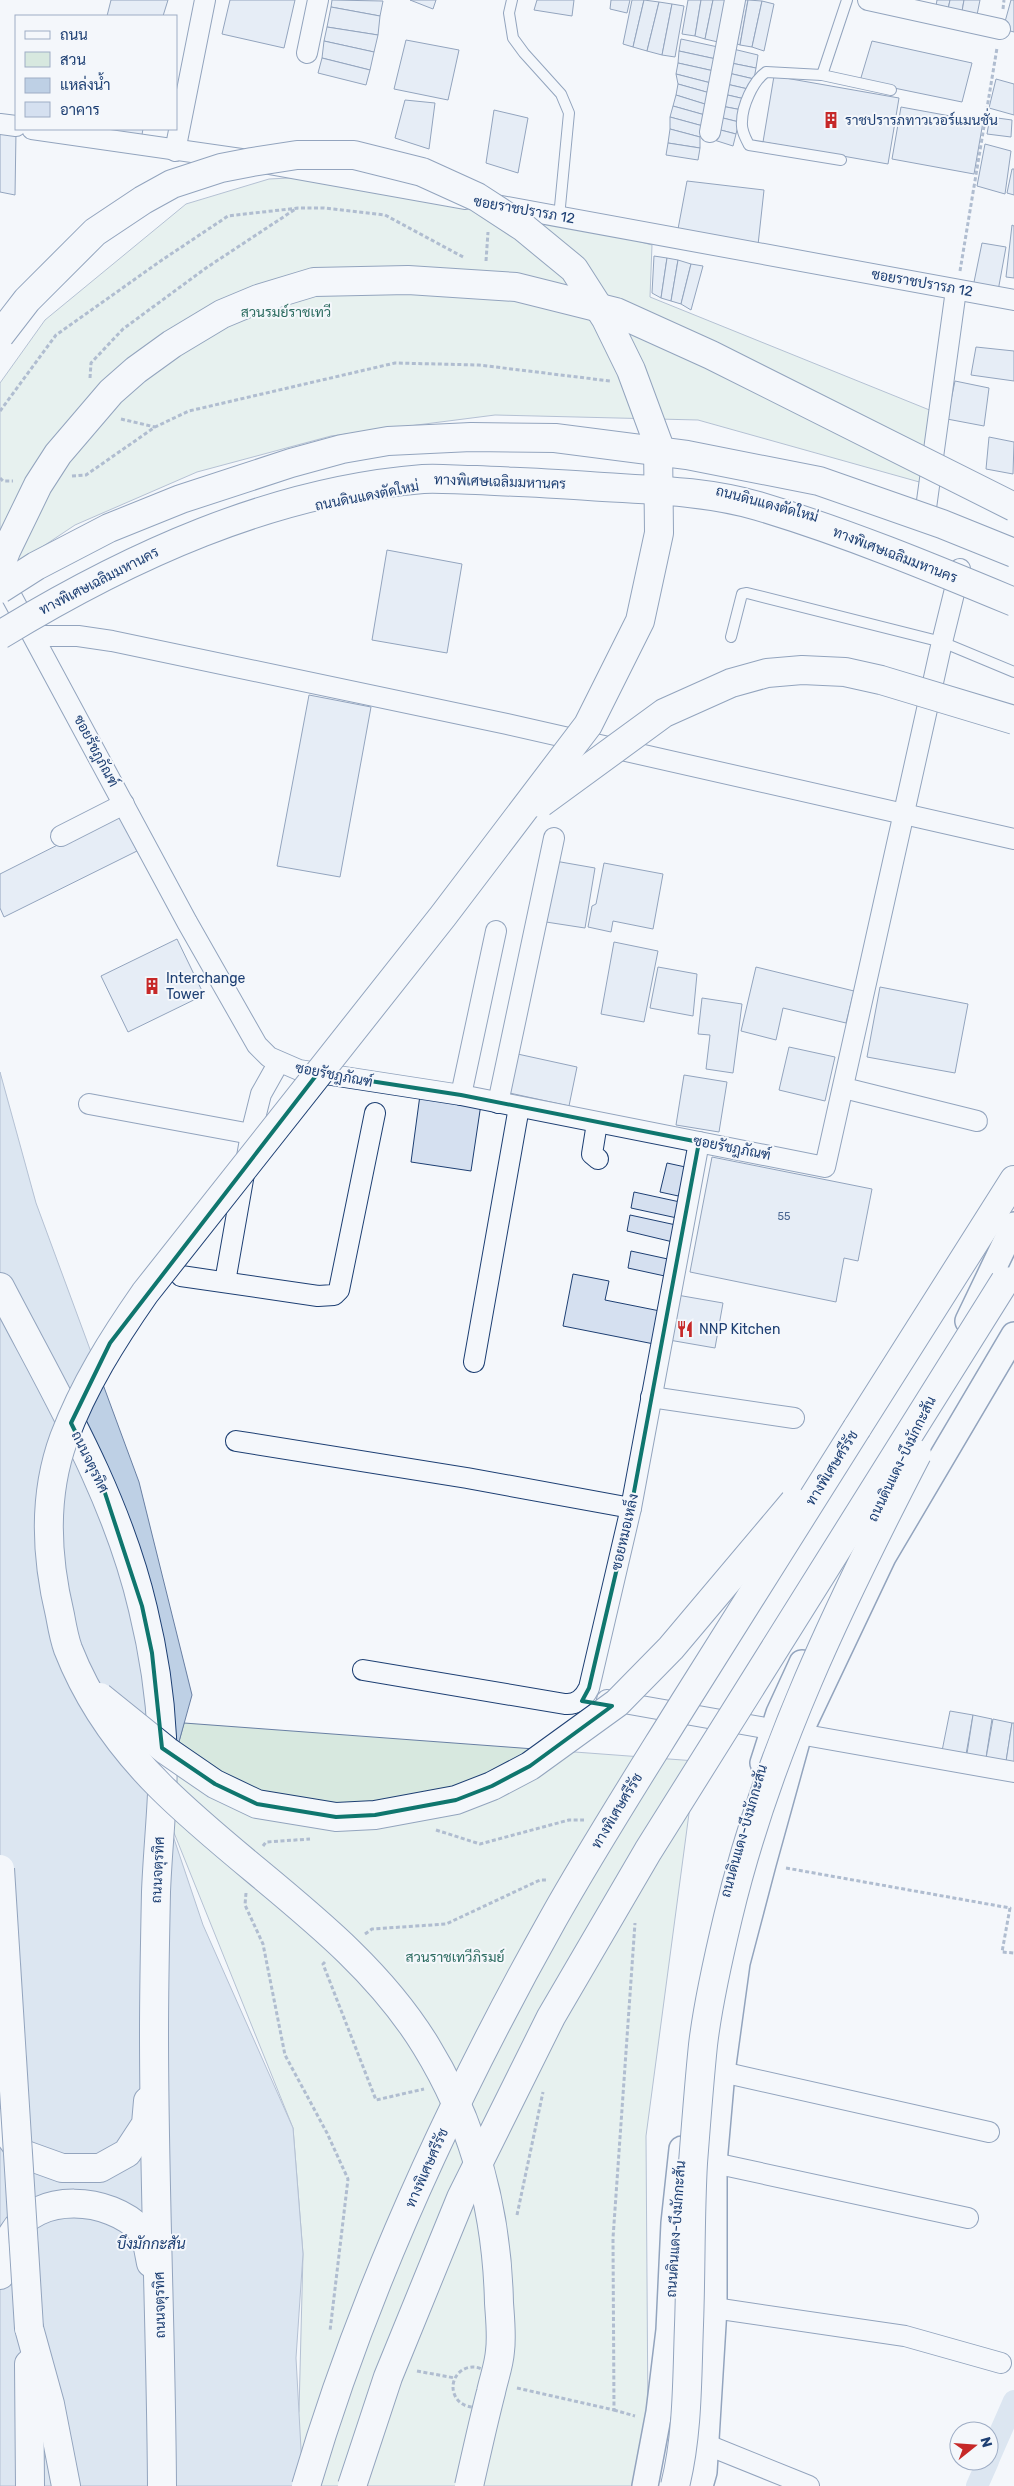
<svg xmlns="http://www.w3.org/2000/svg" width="1014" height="2486" viewBox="0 0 1014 2486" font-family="Rubik,Sarabun,sans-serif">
	<rect width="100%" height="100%" fill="#f4f7fb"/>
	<g fill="#d7e8df" stroke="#687fa3">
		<polygon points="387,173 652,245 650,297 932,411 930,485 698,420 495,415 331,436 197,472 75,525 6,571 0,560 0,383 45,320 186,204 269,179"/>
		<polygon points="184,1723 696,1761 646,2136 648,2424 632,2486 284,2486 284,2469 299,2411 303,2254 293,2128 162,1803"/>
	</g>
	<polygon fill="#bed0e5" stroke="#687fa3" points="0,1072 36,1203 139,1482 192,1695 162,1803 203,1925 293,2128 303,2254 296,2358 303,2486 0,2486"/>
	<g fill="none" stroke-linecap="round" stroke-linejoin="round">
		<g stroke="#bed0e5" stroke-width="22">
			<polyline points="989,2458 1014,2401"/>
			<polyline points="977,2486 988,2461"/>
		</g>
	</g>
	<g fill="#d5e0f0" stroke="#1d3f73">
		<polygon points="111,0 168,0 163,16 107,16"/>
		<polygon points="230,0 295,0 284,48 222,34"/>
		<polygon points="332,0 383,1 380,16 331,7"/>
		<polygon points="410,0 436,0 433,9"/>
		<polygon points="537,0 574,0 572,16 534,10"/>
		<polygon points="611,0 630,0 627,13 610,9"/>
		<polygon points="632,0 644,0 633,47 623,44"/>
		<polygon points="644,0 659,2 647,51 633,47"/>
		<polygon points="688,0 701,0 695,36 682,34"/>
		<polygon points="701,0 713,0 705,39 695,36"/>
		<polygon points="713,0 727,0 718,42 705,39"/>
		<polygon points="738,0 748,0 740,45 730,41"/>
		<polygon points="748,0 762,1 752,47 740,45"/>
		<polygon points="937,0 950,0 947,14 935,12"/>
		<polygon points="950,0 964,0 961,17 947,14"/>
		<polygon points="964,0 980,0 976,20 961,17"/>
		<polygon points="1011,0 1014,0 1014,32 1003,29"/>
		<polygon points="762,1 774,4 764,51 752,47"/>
		<polygon points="659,2 672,4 662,55 647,51"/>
		<polygon points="672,4 684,6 675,57 662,55"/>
		<polygon points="331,7 380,16 378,35 327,27"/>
		<polygon points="327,27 378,35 374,52 324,41"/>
		<polygon points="681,39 718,47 716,59 679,51"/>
		<polygon points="406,40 459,50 448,100 394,89"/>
		<polygon points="324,41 374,52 370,70 322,58"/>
		<polygon points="872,41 972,63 962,102 860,81"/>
		<polygon points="729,48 758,55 756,68 726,62"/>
		<polygon points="679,51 716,59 714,71 678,63"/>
		<polygon points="322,58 370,70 366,85 318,73"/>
		<polygon points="726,62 756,68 754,79 724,72"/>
		<polygon points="678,63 714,71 711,83 676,74"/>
		<polygon points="724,72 754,79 748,89 722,83"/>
		<polygon points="676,74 711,83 710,93 678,84"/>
		<polygon points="774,76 899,98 888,164 763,142"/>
		<polygon points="996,79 1014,84 1014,115 989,108"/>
		<polygon points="722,83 748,89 745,99 719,93"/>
		<polygon points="678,84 710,93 708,105 676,95"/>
		<polygon points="719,93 745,99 742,110 716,105"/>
		<polygon points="676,95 708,105 705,115 673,106"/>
		<polygon points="405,100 435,103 429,149 395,138"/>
		<polygon points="716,105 742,110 739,122 715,116"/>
		<polygon points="673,106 705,115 703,126 670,117"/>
		<polygon points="901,107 983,122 974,174 892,159"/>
		<polygon points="494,110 528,118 518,173 486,163"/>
		<polygon points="715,116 739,122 736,134 713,128"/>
		<polygon points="670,117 703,126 700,137 670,129"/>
		<polygon points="990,117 1012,120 1011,137 987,134"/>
		<polygon points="713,128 736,134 733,146 711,139"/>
		<polygon points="95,129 143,129 141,140"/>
		<polygon points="670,129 700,137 700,148 668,143"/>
		<polygon points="0,130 16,132 15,195 0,192"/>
		<polygon points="668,143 700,148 698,160 666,155"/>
		<polygon points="985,144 1011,151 1005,194 977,186"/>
		<polygon points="1012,169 1014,169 1014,195 1007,193"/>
		<polygon points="687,181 764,190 758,245 678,229"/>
		<polygon points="1012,225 1014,226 1014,278 1006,277"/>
		<polygon points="982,243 1006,247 998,291 973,287"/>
		<polygon points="654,256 667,258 661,298 652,293"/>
		<polygon points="667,258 678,260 671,301 661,298"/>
		<polygon points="678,260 691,264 681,304 671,301"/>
		<polygon points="691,264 703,266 691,310 681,304"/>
		<polygon points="976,347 1014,351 1014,381 971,375"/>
		<polygon points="955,381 989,388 984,426 947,419"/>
		<polygon points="989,437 1014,442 1013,474 986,469"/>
		<polygon points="387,550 462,564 447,653 372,640"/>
		<polygon points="309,695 371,707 340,877 277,866"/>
		<polygon points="119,814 137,851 4,917 0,908 0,874"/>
		<polygon points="555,861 595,868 585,928 546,922"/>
		<polygon points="604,863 663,874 653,929 613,921 611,932 588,927 592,906 596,904"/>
		<polygon points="177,939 204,995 128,1032 101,976"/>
		<polygon points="614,942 658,951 644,1022 601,1014"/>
		<polygon points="658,967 697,974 693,1016 650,1008"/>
		<polygon points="756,967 854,991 846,1023 783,1008 776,1040 741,1031"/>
		<polygon points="880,987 968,1004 955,1073 867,1057"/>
		<polygon points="702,998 742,1004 733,1073 706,1069 710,1035 698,1034"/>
		<polygon points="789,1047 835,1057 825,1101 779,1090"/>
		<polygon points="513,1053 577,1067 569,1106 505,1092"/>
		<polygon points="684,1075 727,1082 719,1132 676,1125"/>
		<polygon points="420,1095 481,1104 471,1171 411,1162"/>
		<polygon points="712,1157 872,1189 858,1261 844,1258 836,1302 690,1272"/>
		<polygon points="667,1163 690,1168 683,1197 660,1192"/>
		<polygon points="634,1192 680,1202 677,1218 631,1208"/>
		<polygon points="630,1215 676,1225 673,1242 627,1231"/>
		<polygon points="631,1251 677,1261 674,1278 628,1268"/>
		<polygon points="573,1274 609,1281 605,1300 665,1312 659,1345 563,1326"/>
		<polygon points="677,1295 723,1303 715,1348 669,1340"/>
		<polygon points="950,1711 973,1715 965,1760 941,1756"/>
		<polygon points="973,1715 992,1719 985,1764 966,1760"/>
		<polygon points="993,1719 1012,1723 1005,1768 985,1764"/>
		<polygon points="1012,1723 1014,1723 1014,1769 1005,1768"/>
	</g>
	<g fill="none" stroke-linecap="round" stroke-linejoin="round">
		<g stroke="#1d3f73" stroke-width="12">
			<g id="service">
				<polyline points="512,0 509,13 513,38 524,53 561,94 569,113 559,217"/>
				<polyline points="822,75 891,90"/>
				<path d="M 841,160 L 749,145 C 745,137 741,130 742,122 C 742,106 753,81 766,72 L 822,75 L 847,0"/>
				<polyline points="731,637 742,594 747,593 942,642 1014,672"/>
			</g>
		</g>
		<g stroke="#1d3f73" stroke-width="22">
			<g id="minor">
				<polyline points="868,0 1000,29"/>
				<polyline points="307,53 318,0"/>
				<polyline points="0,124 16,126"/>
				<polyline points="32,129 241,159"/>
				<polyline points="710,132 735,0"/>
				<polyline points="175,151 205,0"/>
				<polyline points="269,164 465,199"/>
				<polyline points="496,205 1014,300"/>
				<polyline points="926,508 956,290"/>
				<polyline points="0,575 187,922 257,1045 269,1057 299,1070 461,1095 825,1167 942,642 960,569"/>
				<polyline points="34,636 78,636 112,641 507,724 1014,839"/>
				<polyline points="61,836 124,804"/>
				<polyline points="844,1088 977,1121"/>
				<polyline points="461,1095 496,931"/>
				<polyline points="498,1103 554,838"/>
				<polyline points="89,1104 251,1134"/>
				<polyline points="597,1123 592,1154 598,1159"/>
				<polyline points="181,1276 318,1296 334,1295 339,1290 375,1113"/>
				<polyline points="225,1282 251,1134 261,1094 279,1062"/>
				<polyline points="474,1362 519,1107"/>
				<polyline points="651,1397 794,1418"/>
				<polyline points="236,1441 467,1478 631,1508"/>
				<path d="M 363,1670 L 565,1704 C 577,1705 584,1698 589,1688 L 631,1508 L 699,1142"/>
				<polyline points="607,1700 1014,1772"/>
				<polyline points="722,2072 989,2132"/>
				<polyline points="714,2163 968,2218"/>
				<polyline points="714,2308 905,2336 1001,2363"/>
				<polyline points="705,2444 809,2486"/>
			</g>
		</g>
		<g stroke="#1d3f73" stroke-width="28">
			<g id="tertiary">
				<polyline points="968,1321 1014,1225"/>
				<polyline points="763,1763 779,1713 802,1663"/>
				<polyline points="645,2486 659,2412 669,2330 674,2223 682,2149"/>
				<polyline points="700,2486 704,2472 714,2308 714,2163 722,2072 737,1963 763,1864 799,1734 883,1557 1014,1335"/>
			</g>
		</g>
		<g stroke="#1d3f73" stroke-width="30">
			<g id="secondary">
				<path d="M 0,1287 C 54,1391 116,1493 143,1609 C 153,1650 160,1694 162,1737 C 165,1789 158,1840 156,1892 C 155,1939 154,1987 154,2034 C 154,2185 161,2335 162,2486"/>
				<polyline points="0,2123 23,2154 62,2168 100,2168 127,2153 146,2124 148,2101"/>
				<path d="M 0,2275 C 3,2263 6,2246 12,2235 C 37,2191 110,2197 141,2230 C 147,2236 149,2254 151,2263"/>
			</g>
		</g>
		<g stroke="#1d3f73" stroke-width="30">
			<g id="motorway">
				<polyline points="857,1428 1014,1180"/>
				<polyline points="29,2328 50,2404 66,2486"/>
				<polyline points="29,2364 30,2486"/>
			</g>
		</g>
		<g stroke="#5e769c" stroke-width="3" stroke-dasharray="4 2.5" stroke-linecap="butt">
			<polyline points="1003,9 1004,0"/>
			<polyline points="486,261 488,232"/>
			<polyline points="960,271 997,48"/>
			<polyline points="90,378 91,363 123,329 206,268 297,208"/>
			<polyline points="0,411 56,335 162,260 228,216 298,208 324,208 385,215 465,258"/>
			<polyline points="121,419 155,427"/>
			<polyline points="72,476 86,475 155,427 189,411 395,363 479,365 610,381"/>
			<polyline points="0,478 3,481 13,481"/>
			<polyline points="436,1830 480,1844 569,1820 584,1820"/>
			<polyline points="263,1846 266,1842 310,1839"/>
			<polyline points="786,1868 1010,1908 1002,1952 1014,1953"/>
			<polyline points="246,1893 245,1905 263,1944 285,2055 327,2133 348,2179 330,2331"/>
			<polyline points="365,1934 372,1929 446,1924 540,1880 547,1880"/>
			<polyline points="325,1962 323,1964 376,2100 424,2089"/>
			<polyline points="517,2215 543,2092"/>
			<circle cx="473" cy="2387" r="20"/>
			<polyline points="417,2371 455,2378"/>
			<polyline points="517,2388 614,2410 613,2238 635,1923"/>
			<polyline points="614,2410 635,2416"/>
		</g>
		<use href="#service" stroke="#f4f7fb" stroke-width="10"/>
		<use href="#minor" stroke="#f4f7fb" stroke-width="20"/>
		<use href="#tertiary" stroke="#f4f7fb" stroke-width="25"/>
		<use href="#secondary" stroke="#f4f7fb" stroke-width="28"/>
		<use href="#motorway" stroke="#f4f7fb" stroke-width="28"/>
		<g stroke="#1d3f73" stroke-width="30" stroke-linecap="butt">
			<g id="motorway-bridge">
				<path d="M 0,335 L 27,300 L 95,232 L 143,200 L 172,184 L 221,168 L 252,162 L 297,155 L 354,155 L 422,172 L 477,197 L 523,227 L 574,269 L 606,319 L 631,370 L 658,443 L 659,533 L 640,621 L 588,725 L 443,916 L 145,1293 C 113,1339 84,1385 64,1438 C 43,1495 46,1557 60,1615 C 62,1626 64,1638 68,1649 C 88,1700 121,1747 160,1786 C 247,1873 361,1939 426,2046 C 474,2124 497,2212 499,2303 C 500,2318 502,2336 500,2351 C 499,2365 494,2378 491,2392 C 483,2423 476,2455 469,2486"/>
				<polyline points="0,567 6,551 38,485 58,454 111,392 136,370 172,344 222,314 258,299 314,282 408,280 516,287 616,312 711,355 1014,507"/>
				<polyline points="0,589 36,566 109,528 181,499 291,463 342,449 388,441 471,437 555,438 687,455 819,481 942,524 1014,553"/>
				<path d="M 0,635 C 128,557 271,491 423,479 C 440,478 459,480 476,480 C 514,482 551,483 589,486 C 645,490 703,490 758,506 C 845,532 930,567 1014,602"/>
				<polyline points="541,803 664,713 731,683 767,673 802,670 845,672 881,680 1014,720"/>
				<polyline points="100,1697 167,1751 215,1784 257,1804 336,1817 375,1815 456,1800 492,1786 530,1766 617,1703 671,1648 794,1502"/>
				<polyline points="0,1869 29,2328"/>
				<path d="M 306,2486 C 364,2288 452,2099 553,1919 C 594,1846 640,1774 684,1703 C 742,1611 799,1520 857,1428"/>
				<polyline points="352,2486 388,2377 461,2198 551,2017 648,1851 1005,1281"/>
				<path d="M 675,2486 C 688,2434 687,2378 689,2325 C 691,2271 690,2217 693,2163 C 696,2124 699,2084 703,2045 C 708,2002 718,1959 728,1917 C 767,1753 840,1603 917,1454"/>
			</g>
		</g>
		<use href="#motorway-bridge" stroke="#f4f7fb" stroke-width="28"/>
	</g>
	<path d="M0 0H1014V2486H0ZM 318,1073 L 461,1095 L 699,1142 L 631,1508 L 589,1688 L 582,1701 L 612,1706 L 530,1766 L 492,1786 L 456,1800 L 375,1815 L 336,1817 L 257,1804 L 215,1784 L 162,1748 L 152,1653 L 142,1606 L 104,1490 L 71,1423 L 110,1343 Z" fill="#f4f7fb" fill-opacity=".55" fill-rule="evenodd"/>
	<path fill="none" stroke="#0f766e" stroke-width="4" stroke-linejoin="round" d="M 318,1073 L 461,1095 L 699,1142 L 631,1508 L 589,1688 L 582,1701 L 612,1706 L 530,1766 L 492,1786 L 456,1800 L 375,1815 L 336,1817 L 257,1804 L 215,1784 L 162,1748 L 152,1653 L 142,1606 L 104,1490 L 71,1423 L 110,1343 Z"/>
	<defs>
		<g id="building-bare" transform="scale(1.35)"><path d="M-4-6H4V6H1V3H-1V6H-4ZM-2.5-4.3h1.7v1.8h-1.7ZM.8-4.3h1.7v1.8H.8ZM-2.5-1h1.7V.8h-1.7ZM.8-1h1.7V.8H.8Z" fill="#c62828" stroke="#f4f7fb" stroke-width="2.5" paint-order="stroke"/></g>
		<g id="restaurant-bare" transform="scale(1.35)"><path d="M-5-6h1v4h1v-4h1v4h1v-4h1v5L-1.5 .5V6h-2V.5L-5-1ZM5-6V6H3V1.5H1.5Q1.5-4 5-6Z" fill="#c62828" stroke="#f4f7fb" stroke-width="2.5" paint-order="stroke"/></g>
	</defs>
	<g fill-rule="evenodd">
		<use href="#building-bare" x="831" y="120"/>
		<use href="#building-bare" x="152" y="986"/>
		<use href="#restaurant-bare" x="685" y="1329"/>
	</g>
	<g text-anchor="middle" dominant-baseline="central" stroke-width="4" stroke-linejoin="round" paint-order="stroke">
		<g font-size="11" fill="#4b6792">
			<text x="784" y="1216">55</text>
		</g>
		<g font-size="14" fill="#1d3f73" stroke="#f4f7fb" text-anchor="start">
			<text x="845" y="120">ราชปรารภทาวเวอร์แมนชั่น</text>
			<text x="166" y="978">Interchange<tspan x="166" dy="16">Tower</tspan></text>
			<text x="699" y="1329">NNP Kitchen</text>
		</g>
		<g font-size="14" fill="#1d3f73" stroke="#f4f7fb">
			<text transform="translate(524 210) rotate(10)">ซอยราชปรารภ 12</text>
			<text transform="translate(922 283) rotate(10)">ซอยราชปรารภ 12</text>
			<text transform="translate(500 482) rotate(2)">ทางพิเศษเฉลิมมหานคร</text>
			<text transform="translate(367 496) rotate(-11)">ถนนดินแดงตัดใหม่</text>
			<text transform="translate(767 504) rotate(15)">ถนนดินแดงตัดใหม่</text>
			<text transform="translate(895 555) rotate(21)">ทางพิเศษเฉลิมมหานคร</text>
			<text transform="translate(99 581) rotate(-27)">ทางพิเศษเฉลิมมหานคร</text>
			<text transform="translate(96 751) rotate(62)">ซอยรัชฎภัณฑ์</text>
			<text transform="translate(334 1075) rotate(11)">ซอยรัชฎภัณฑ์</text>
			<text transform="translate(732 1148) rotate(11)">ซอยรัชฎภัณฑ์</text>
			<text transform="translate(902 1459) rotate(-64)">ถนนดินแดง-บึงมักกะสัน</text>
			<text transform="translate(90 1462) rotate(64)">ถนนจตุรทิศ</text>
			<text transform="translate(832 1468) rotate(-58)">ทางพิเศษศรีรัช</text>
			<text transform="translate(625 1532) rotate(-77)">ซอยหมอเหล็ง</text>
			<text transform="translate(617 1811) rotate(-59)">ทางพิเศษศรีรัช</text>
			<text transform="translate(744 1831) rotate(-74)">ถนนดินแดง-บึงมักกะสัน</text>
			<text transform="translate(158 1870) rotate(-87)">ถนนจตุรทิศ</text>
			<text transform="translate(427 2168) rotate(-66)">ทางพิเศษศรีรัช</text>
			<text transform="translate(676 2229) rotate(-86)">ถนนดินแดง-บึงมักกะสัน</text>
			<text transform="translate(160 2305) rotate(-91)">ถนนจตุรทิศ</text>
		</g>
		<g font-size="14" fill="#2c6c60" stroke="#f4f7fb">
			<text x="286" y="312">สวนรมย์ราชเทวี</text>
			<text x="455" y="1957">สวนราชเทวีภิรมย์</text>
		</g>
		<g font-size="15" font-style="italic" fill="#1d3f73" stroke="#f4f7fb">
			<text x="151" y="2244">บึงมักกะสัน</text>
		</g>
	</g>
	<rect x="15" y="15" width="162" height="115" fill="#f4f7fb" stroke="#9eadc5"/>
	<rect x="25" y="31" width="25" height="8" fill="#f4f7fb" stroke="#9eadc5"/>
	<text x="60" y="40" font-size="15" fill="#1d3f73">ถนน</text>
	<rect x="25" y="52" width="25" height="15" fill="#d7e8df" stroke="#9eadc5"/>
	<text x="60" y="65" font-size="15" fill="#1d3f73">สวน</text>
	<rect x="25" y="78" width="25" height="15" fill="#bed0e5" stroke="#9eadc5"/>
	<text x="60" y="90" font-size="15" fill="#1d3f73">แหล่งน้ำ</text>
	<rect x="25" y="102" width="25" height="15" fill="#d5e0f0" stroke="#9eadc5"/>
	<text x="60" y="115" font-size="15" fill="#1d3f73">อาคาร</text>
	<g transform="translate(974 2446) rotate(73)"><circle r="24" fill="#f4f7fb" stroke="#9eadc5"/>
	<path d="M0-4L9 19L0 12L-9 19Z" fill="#c62828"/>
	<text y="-8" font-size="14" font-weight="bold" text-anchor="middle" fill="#1d3f73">N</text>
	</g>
</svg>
